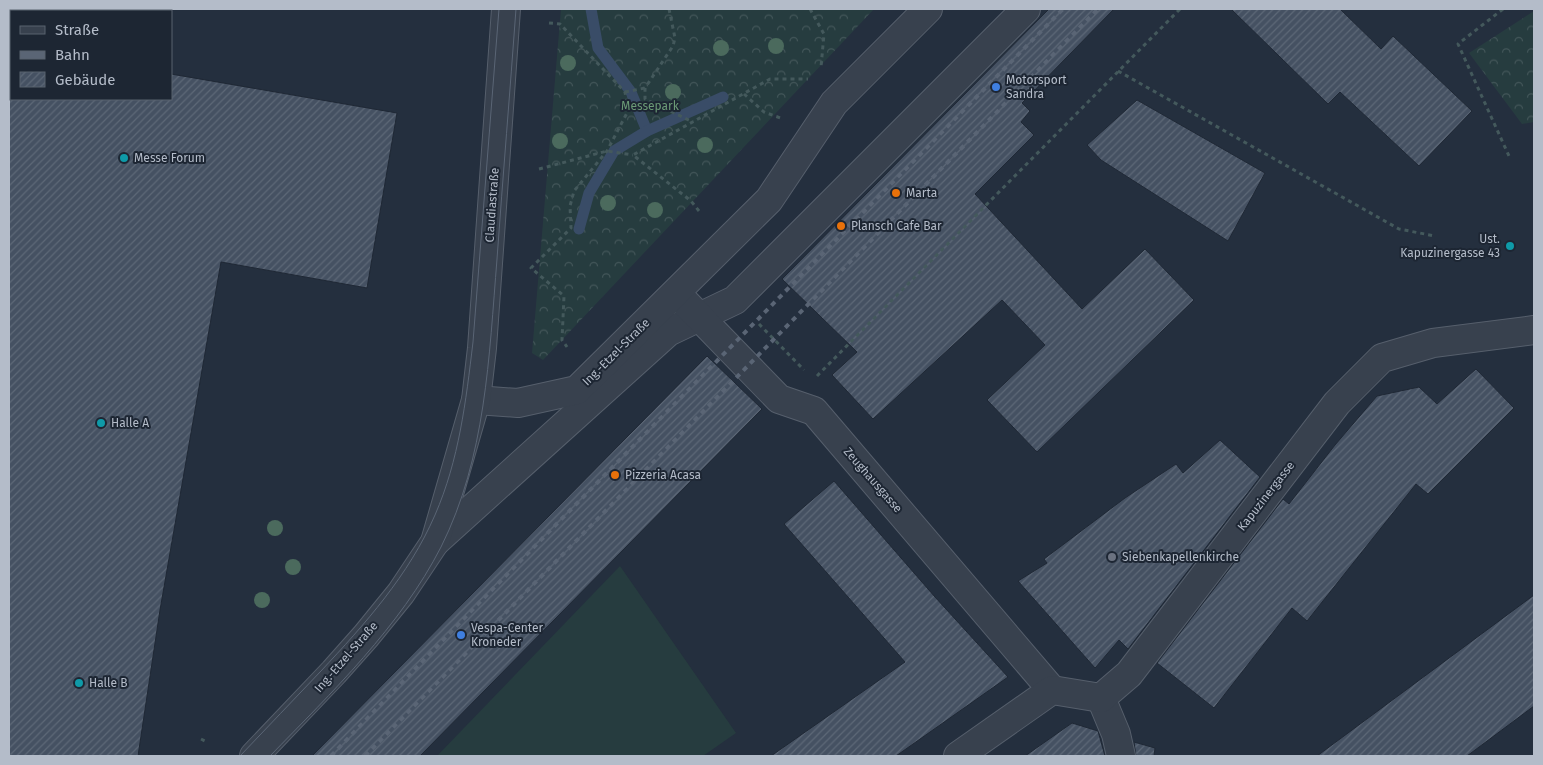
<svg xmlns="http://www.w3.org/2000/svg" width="1543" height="765" viewBox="0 0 1543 765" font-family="'Fira Sans',sans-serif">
	<defs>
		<pattern id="forest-crowns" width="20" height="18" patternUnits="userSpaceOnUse" patternTransform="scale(1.25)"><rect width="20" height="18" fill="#263c3f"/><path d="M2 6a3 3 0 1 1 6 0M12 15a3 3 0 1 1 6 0" fill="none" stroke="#435659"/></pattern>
		<pattern id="building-hatch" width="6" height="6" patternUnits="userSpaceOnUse" patternTransform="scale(1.25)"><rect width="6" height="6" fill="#455162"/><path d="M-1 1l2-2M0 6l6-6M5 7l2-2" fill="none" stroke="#5d6877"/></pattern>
	</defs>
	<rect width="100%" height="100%" fill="#242f3e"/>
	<g fill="url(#forest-crowns)">
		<polygon points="561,9 874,9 543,360 532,353"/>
		<polygon points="1534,11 1534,122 1522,124 1469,53"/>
	</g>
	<polygon fill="#263c3f" points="620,566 736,733 703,756 437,756"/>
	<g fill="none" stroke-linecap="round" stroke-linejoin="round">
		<g stroke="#394c67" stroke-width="11">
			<polyline points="591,9 598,48 631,92 647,131"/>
			<polyline points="579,229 589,193 614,151 647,131 723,97"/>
		</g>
	</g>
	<g fill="url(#building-hatch)" stroke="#1f2835">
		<polygon points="1049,9 1114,9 1022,103 1030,111 1021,122 1034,135 975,194 1082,309 1145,249 1194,300 1037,452 987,400 1045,345 1002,300 873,419 832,375 857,352 782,279"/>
		<polygon points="1231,9 1340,9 1381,49 1393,36 1472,111 1419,166 1340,92 1328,104"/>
		<polygon points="171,74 397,113 367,288 221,262 160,610 138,756 9,756 9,99 171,99"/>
		<polygon points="1137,100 1265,173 1228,241 1101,160 1087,145"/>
		<polygon points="707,356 762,409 420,756 312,756"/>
		<polygon points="1476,369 1514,408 1428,494 1416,484 1307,621 1292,608 1214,708 1157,663 1283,499 1289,504 1335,445 1377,396 1419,387 1437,404"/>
		<polygon points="1220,440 1260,477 1128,649 1119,640 1095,668 1018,581 1047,563 1044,559 1125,498 1176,464 1183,473"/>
		<polygon points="834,481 935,597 1008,677 896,756 771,756 905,662 784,524"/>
		<polygon points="1534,595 1534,706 1467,756 1317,756"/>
		<polygon points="1072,723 1098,731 1105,756 1025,756"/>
		<polygon points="1134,742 1155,748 1154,756 1136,756"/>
	</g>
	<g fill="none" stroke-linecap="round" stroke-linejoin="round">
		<g stroke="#565f6c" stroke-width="30">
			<polyline id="pedestrian" points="435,542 668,332 735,300 1026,9"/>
		</g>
		<g stroke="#565f6c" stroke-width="30">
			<g id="minor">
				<polyline points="676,293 779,399 814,411 1052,690"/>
				<polyline points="476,400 518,403 577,390 769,200 834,103 928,9"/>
				<polyline points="1101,698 1116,734 1121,756"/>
				<polyline points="254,756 334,672 366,636 401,593 435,542 476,400 482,348 506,9"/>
				<polyline points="958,756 1052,690 1101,698 1129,674 1337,403 1382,358 1433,343 1534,330"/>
			</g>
		</g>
		<g stroke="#44595c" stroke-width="3" stroke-dasharray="4 4" stroke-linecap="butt">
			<polyline points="669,9 675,38 673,46 645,88 645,99 693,122"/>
			<polyline points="810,9 824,34 821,67"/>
			<polyline points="1503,9 1458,44 1509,156"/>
			<polyline points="549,23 560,24 625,92 628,111 607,151 574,191 570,206 571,228 531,268 564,296 562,340 567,347"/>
			<polyline points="1118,71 1399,229 1435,236"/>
			<polyline points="625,92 645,88"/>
			<polyline points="744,94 764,112 783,119"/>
			<polyline points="539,169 607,151 633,155"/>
			<polyline points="699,211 691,201 633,155 770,79 808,79"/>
			<polyline points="759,324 804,370"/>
			<polyline points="817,376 1180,9"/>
			<polyline points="201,739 205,741"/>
		</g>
		<use href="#pedestrian" stroke="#38414e" stroke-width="28"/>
		<use href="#minor" stroke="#38414e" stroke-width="28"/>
		<g stroke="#5a6575" stroke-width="1">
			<path d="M 240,756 C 267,728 294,699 321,671 C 365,624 409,575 435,515 C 459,460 466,401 473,342 L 499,9"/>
			<path d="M 270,756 C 332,692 400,627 441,547 C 486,457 489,357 497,259 C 503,175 510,92 516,9"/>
		</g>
		<g stroke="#5a6575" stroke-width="4" stroke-dasharray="5 5" stroke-linecap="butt">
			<polyline points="331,756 475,607 1063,9"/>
			<polyline points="365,756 1098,9"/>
		</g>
	</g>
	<g fill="#4b6a5d">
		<circle cx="776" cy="46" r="8"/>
		<circle cx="721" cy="48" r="8"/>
		<circle cx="568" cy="63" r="8"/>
		<circle cx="673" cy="92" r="8"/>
		<circle cx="560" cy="141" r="8"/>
		<circle cx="705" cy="145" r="8"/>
		<circle cx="608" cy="203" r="8"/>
		<circle cx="655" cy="210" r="8"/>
		<circle cx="275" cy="528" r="8"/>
		<circle cx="293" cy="567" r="8"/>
		<circle cx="262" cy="600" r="8"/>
	</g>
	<g fill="#3f7fe0" stroke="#1d2633" stroke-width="2">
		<circle cx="996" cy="87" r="5"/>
		<circle cx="461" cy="635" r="5"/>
	</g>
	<g fill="#0f9aa8" stroke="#1d2633" stroke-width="2">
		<circle cx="124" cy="158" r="5"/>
		<circle cx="1510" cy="246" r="5"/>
		<circle cx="101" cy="423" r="5"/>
		<circle cx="79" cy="683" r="5"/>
	</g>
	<g fill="#e8710a" stroke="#1d2633" stroke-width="2">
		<circle cx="896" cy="193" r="5"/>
		<circle cx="841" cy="226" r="5"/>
		<circle cx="615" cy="475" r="5"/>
	</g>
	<circle fill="#6b7280" stroke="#1d2633" stroke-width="2" cx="1112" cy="557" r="5"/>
	<g text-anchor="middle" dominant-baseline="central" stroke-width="4" stroke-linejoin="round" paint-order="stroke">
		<g font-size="12" fill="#b4bcc9" stroke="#1d2633" text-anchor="start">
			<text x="1006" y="80">Motorsport<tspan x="1006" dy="14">Sandra</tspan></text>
			<text x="134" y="158">Messe Forum</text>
			<text x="906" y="193">Marta</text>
			<text x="851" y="226">Plansch Cafe Bar</text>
			<text x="1500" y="239" text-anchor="end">Ust.<tspan x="1500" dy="14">Kapuzinergasse 43</tspan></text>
			<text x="111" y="423">Halle A</text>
			<text x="625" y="475">Pizzeria Acasa</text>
			<text x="1122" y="557">Siebenkapellenkirche</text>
			<text x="471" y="628">Vespa-Center<tspan x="471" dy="14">Kroneder</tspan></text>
			<text x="89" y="683">Halle B</text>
		</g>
		<g font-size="12" fill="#6b9a76" stroke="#1d2633">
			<text x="650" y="106">Messepark</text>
		</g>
		<g font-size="12" fill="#b4bcc9" stroke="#1d2633">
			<text transform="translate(492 205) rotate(-86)">Claudiastraße</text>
			<text transform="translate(616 352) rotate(-45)">Ing.-Etzel-Straße</text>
			<text transform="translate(873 480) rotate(49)">Zeughausgasse</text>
			<text transform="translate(1266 496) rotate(-52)">Kapuzinergasse</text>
			<text transform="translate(346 657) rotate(-49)">Ing.-Etzel-Straße</text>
		</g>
	</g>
	<rect width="1543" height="765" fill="none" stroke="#b4bcc9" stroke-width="20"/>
	<rect x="10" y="10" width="162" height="90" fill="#1d2633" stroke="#59626f"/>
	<rect x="20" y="26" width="25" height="8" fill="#38414e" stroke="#59626f"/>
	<text x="55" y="35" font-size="15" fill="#b4bcc9">Straße</text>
	<rect x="20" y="51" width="25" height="8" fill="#5a6575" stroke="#59626f"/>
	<text x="55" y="60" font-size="15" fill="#b4bcc9">Bahn</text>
	<rect x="20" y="72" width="25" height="15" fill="url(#building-hatch)" stroke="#59626f"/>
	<text x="55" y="85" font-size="15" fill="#b4bcc9">Gebäude</text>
</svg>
